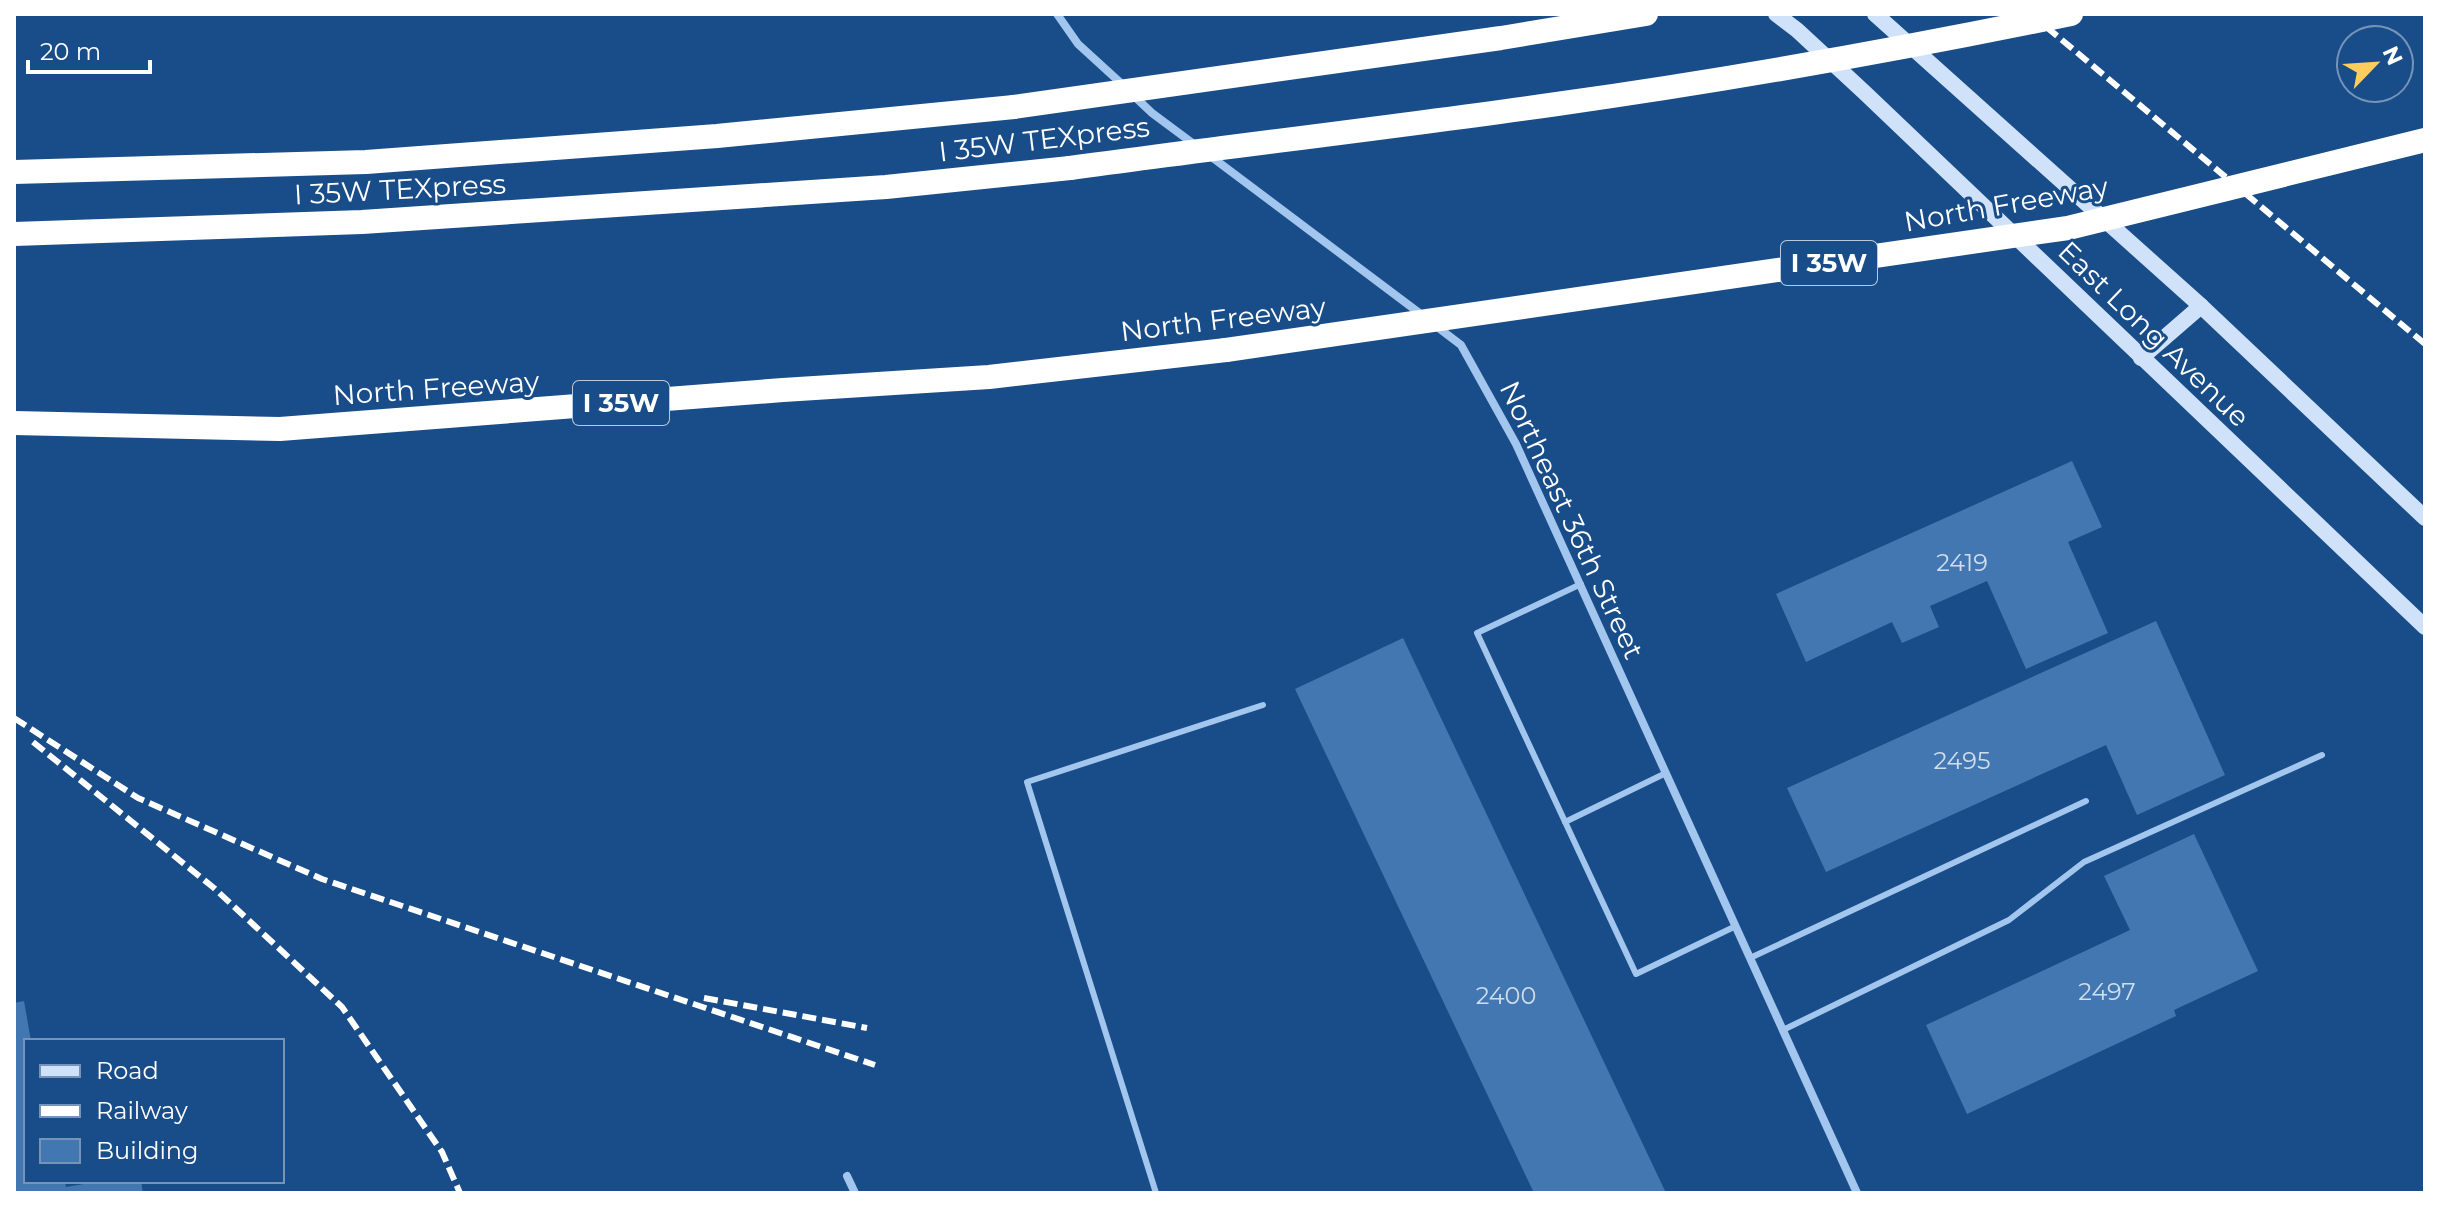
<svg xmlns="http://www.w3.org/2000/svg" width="2439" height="1207" viewBox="0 0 2439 1207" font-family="Montserrat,sans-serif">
	<rect width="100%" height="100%" fill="#194d89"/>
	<g fill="#4277b2">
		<polygon points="2072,461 2102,527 2068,542 2108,633 2026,669 1987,581 1930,606 1939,627 1902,643 1892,622 1806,662 1776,594"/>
		<polygon points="2156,621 2225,775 2137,815 2106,745 1826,872 1787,788"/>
		<polygon points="1403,638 1478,796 1666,1193 1534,1193 1295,689"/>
		<polygon points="2194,834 2258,971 2174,1010 2176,1016 1967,1114 1926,1025 2130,930 2104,876"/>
		<polygon points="24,1001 31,1041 26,1041 26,1181 65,1181 66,1187 101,1181 141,1181 143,1193 14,1193 14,1003"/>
	</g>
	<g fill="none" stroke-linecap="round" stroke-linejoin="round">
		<g stroke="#a2c6ed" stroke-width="6">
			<polyline points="1581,584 1477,633 1636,974 1736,926"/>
			<polyline points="1565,822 1666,773"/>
			<polyline points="1750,958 2086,801"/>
			<polyline points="1783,1030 2009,920 2084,862 2322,755"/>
			<polyline points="1156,1193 1027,782 1263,705"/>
		</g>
		<g stroke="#a2c6ed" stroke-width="8">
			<polyline points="1057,14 1078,44 1124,86"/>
			<polyline points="1134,96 1152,113 1195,145"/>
			<polyline points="1209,155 1422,315"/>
			<polyline points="1436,326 1461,345 1516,444 1857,1193"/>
			<polyline points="847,1176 855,1193"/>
		</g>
		<g stroke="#cfe2f9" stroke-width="16">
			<polyline points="1776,14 1797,30 1864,92 2425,627"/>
			<polyline points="1875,14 2201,306 2425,518"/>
			<polyline points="2141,358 2201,306"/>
		</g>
		<g stroke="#fff" stroke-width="24">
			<polyline points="14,172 366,162 717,136 1014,107"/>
			<polyline points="14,234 362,222 886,187 1070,168"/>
			<polyline points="14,423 280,429 783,390 989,377 1226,350"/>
		</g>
		<g stroke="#fff" stroke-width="6" stroke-dasharray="14 6" stroke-linecap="butt">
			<polyline points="2031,14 2425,344"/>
			<polyline points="14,718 138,798 322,879 875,1065"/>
			<polyline points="33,742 214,888 342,1007 442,1152 460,1193"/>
			<polyline points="704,998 867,1028"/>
		</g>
		<g stroke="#fff" stroke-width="24">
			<polyline points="1014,107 1501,38 1646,14"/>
			<path d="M 1070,168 C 1232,146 1395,127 1557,104 C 1729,80 1901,49 2071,14"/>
			<polyline points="1226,350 2068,228 2425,140"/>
		</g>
	</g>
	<g text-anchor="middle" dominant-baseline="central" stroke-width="6" stroke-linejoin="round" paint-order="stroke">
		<g font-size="24" fill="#d0ddec">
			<text x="1962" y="562">2419</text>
			<text x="1962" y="760">2495</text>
			<text x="2107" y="991">2497</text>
			<text x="1506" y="995">2400</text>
		</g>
		<g fill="#194d89" stroke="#bacadc" stroke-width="2">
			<rect x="1781" y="241" width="96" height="44" rx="6"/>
			<rect x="573" y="381" width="96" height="44" rx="6"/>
		</g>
		<g font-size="26" font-weight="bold" fill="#fff">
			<text x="1829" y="263">I 35W</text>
			<text x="621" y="403">I 35W</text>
		</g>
		<g font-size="28" fill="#fff" stroke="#194d89">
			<text transform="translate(1044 139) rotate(-7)">I 35W TEXpress</text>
			<text transform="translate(400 189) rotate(-3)">I 35W TEXpress</text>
			<text transform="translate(2006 204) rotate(-10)">North Freeway</text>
			<text transform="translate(1223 319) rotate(-7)">North Freeway</text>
			<text transform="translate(2154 334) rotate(44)">East Long Avenue</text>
			<text transform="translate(436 388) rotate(-4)">North Freeway</text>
			<text transform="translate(1572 520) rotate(65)">Northeast 36th Street</text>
		</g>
	</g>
	<rect width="2439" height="1207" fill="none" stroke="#ffffff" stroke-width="32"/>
	<rect x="24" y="1039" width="260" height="144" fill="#194d89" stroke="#7594b8" stroke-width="2"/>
	<rect x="40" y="1065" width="40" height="12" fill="#cfe2f9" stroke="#7594b8" stroke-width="2"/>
	<text x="96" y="1079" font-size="24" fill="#ffffff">Road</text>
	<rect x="40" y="1105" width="40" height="12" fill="#ffffff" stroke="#7594b8" stroke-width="2"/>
	<text x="96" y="1119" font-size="24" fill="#ffffff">Railway</text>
	<rect x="40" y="1139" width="40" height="24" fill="#4277b2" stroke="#7594b8" stroke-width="2"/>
	<text x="96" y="1159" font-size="24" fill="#ffffff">Building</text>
	<g transform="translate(2375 64) rotate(65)"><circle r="38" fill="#194d89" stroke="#7594b8" stroke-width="2"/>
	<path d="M0-6L14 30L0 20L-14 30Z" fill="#ffcd5e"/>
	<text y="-12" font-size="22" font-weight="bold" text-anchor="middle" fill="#ffffff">N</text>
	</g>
	<path d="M28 60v12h122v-12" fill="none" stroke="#ffffff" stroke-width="4"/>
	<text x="40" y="60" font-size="24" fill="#ffffff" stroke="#194d89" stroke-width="6" paint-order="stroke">20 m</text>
</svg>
